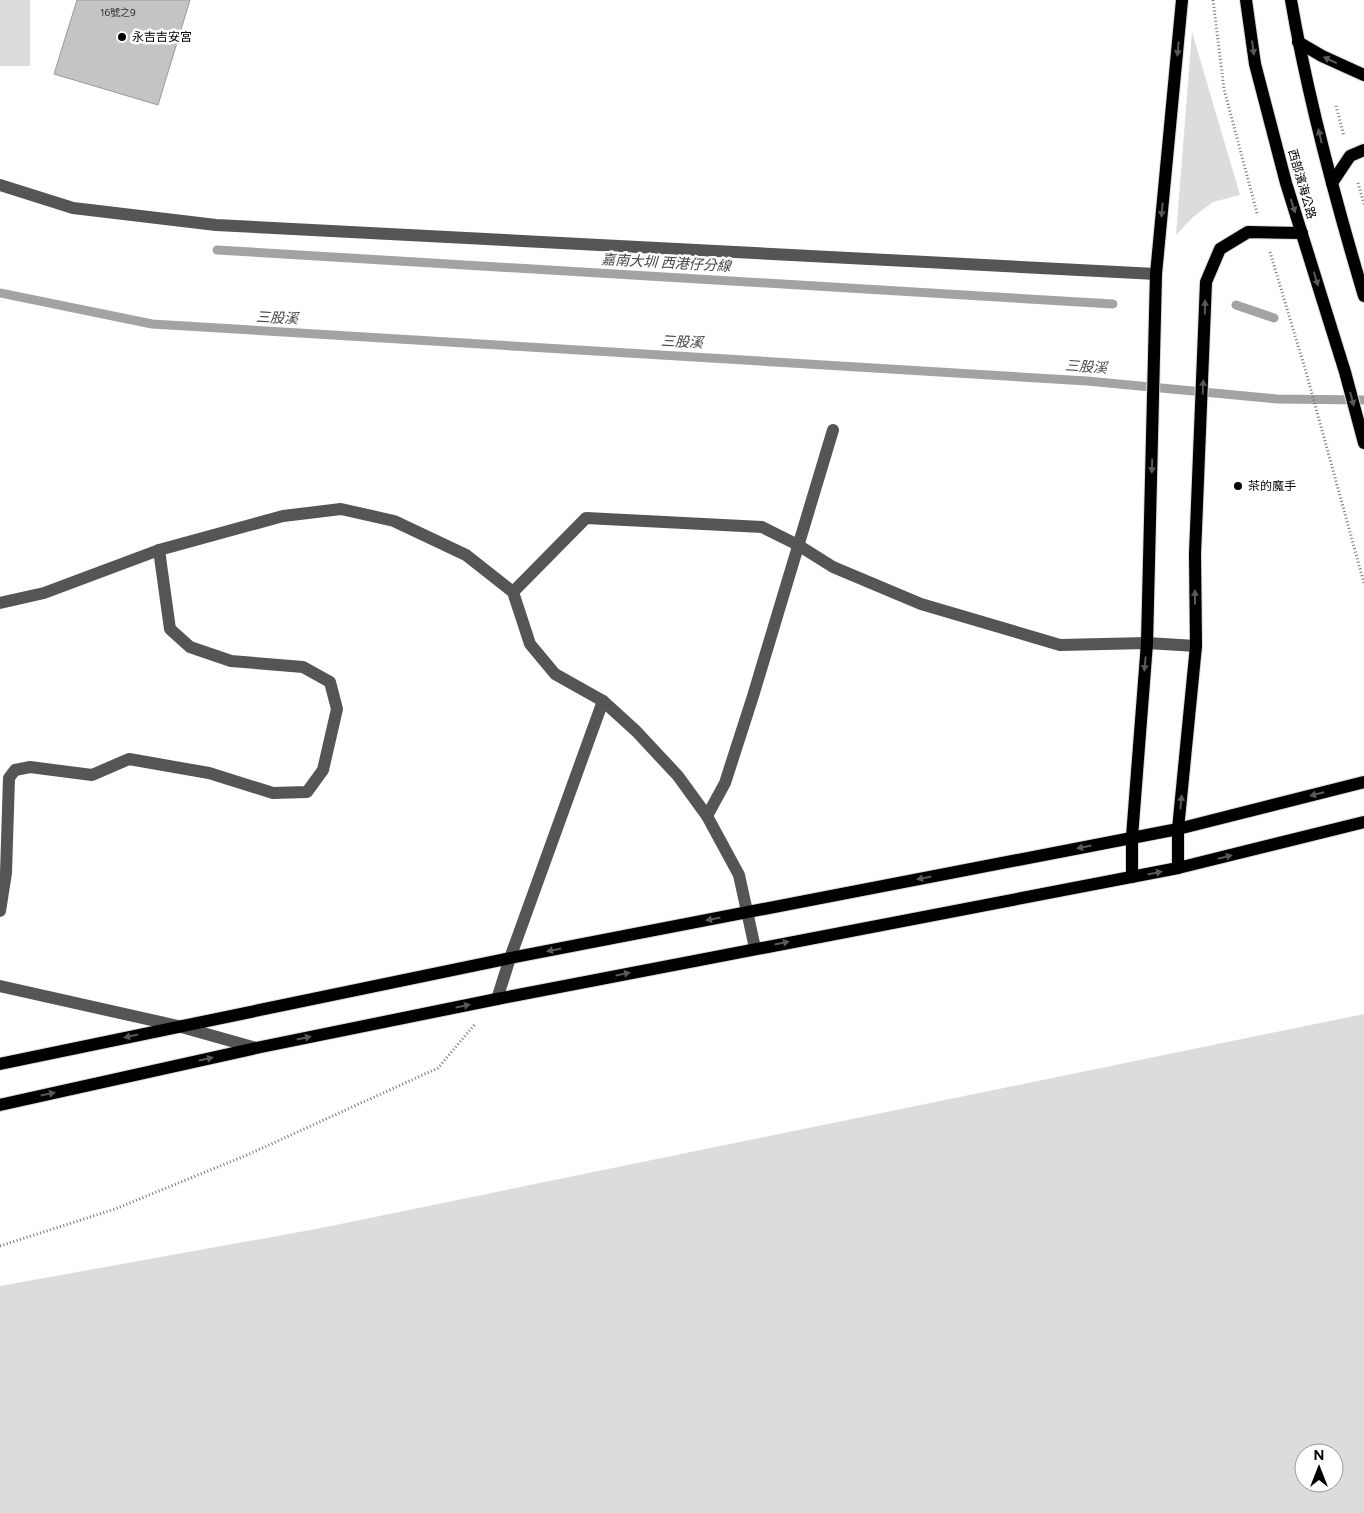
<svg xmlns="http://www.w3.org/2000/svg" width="1364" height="1513" viewBox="0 0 1364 1513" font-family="Figtree,'Noto Sans TC',sans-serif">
	<rect width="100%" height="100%" fill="#fff"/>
	<g fill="#dcdcdc" fill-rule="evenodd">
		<rect x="0" y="0" width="30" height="66"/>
		<polygon points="1192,32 1240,195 1213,202 1193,217 1176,235"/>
		<path d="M 1364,1014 L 1364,1513 L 0,1513 L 0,1286 L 316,1229 ZM 1304,1453 L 1334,1453 L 1334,1483 L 1304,1483 Z"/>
	</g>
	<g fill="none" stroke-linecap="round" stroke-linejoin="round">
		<g stroke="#a3a3a3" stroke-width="9">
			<polyline points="217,250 1113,304"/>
			<polyline points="0,293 152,324 1087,381 1277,399 1364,400"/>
			<polyline points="1236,305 1274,318"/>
		</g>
	</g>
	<polygon fill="#c4c4c4" stroke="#999" points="77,0 190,0 158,105 54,74"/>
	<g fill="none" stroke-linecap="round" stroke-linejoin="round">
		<g stroke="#dbdbdb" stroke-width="14">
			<g id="major">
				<polyline points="1246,0 1255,64 1286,183 1345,372 1364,443"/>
				<path d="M 1291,0 C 1308,100 1335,199 1364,296"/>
				<polyline points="1298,42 1322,56 1364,75"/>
				<polyline points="1332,183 1350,156 1364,150"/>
				<polyline points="1178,868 1178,829 1196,646 1195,554 1206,282 1220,249 1248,232 1302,233"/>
				<polyline points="1132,877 1132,837 1147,643 1156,274 1182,0"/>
				<polyline points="0,1064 510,958 1178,829 1364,782"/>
				<polyline points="0,1105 256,1048 497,999 1178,868 1364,822"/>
			</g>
		</g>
		<g stroke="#777" stroke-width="3" stroke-dasharray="1 2.5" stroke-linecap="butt">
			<polyline points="1213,0 1224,89 1257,213"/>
			<polyline points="1336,106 1344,136"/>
			<polyline points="1358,183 1364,204"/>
			<polyline points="1270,252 1306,372 1364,583"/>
			<polyline points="0,1246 115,1209 247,1155 438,1068 475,1024"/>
		</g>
		<g stroke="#555" stroke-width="12">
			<polyline points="0,185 73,208 216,225 1156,274"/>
			<polyline points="513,592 586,518 762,527 798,545 833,567 921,604 1060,645 1147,643 1196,646"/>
			<polyline points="0,603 44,593 159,550 283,516 341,509 394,521 466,555 513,592 530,644 555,674 603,701 636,731 678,776 707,816 739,875 755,948"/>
			<polyline points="707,816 725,783 753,696 833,430"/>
			<polyline points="0,911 6,873 9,778 15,770 30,767 92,775 129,759 209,773 273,793 307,792 323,770 337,709 330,682 303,667 231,661 190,647 170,629 159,550"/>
			<polyline points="0,986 178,1026 256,1048"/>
			<polyline points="497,999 510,958 603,701"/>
		</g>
		<use href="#major" stroke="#000" stroke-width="12"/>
	</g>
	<defs><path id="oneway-solid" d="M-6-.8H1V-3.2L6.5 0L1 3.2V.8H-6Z" transform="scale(1.25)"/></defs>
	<g fill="#595959">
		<use href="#oneway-solid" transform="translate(1253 48) rotate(82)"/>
		<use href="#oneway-solid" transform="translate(1178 49) rotate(95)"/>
		<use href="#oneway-solid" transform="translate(1330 60) rotate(-155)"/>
		<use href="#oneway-solid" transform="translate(1320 136) rotate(-103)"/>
		<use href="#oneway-solid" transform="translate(1293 206) rotate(72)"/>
		<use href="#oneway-solid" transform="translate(1162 210) rotate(95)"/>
		<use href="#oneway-solid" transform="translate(1316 279) rotate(73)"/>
		<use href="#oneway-solid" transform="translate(1205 307) rotate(-89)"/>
		<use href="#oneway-solid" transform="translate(1203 387) rotate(-87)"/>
		<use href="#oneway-solid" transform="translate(1352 399) rotate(75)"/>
		<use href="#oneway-solid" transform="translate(1152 466) rotate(92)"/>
		<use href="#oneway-solid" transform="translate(1195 597) rotate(-90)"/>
		<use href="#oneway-solid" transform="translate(1145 664) rotate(95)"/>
		<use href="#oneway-solid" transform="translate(1317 794) rotate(166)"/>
		<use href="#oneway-solid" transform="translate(1181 802) rotate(-85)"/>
		<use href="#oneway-solid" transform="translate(1084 847) rotate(169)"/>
		<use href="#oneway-solid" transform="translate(1225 857) rotate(-14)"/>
		<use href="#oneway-solid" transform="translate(1155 873) rotate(-12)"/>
		<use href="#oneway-solid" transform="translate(924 878) rotate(169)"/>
		<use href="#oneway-solid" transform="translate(713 919) rotate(169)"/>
		<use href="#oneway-solid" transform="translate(782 943) rotate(-11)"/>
		<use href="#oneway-solid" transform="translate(554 950) rotate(169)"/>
		<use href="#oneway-solid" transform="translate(623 974) rotate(-11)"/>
		<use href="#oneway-solid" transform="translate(463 1006) rotate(-12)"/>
		<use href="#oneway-solid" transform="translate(131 1036) rotate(168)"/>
		<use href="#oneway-solid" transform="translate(304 1038) rotate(-12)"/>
		<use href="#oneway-solid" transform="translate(206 1059) rotate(-12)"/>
		<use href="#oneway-solid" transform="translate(48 1094) rotate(-12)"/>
	</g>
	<g fill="#000" stroke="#fff" stroke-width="2">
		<circle cx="122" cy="37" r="5"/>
		<circle cx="1238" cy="486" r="5"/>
	</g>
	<g text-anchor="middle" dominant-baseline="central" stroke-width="5" stroke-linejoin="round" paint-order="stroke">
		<g font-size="10" fill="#313131">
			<text x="118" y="12">16號之9</text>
		</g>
		<g font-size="12" fill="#000" stroke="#fff" text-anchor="start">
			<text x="132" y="37">永吉吉安宮</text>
			<text x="1248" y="486">茶的魔手</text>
		</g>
		<g font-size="12" fill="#000" stroke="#fff">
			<text transform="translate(1302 184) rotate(74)">西部濱海公路</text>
		</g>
		<g font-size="14" font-style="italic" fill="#444" stroke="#fff">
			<text transform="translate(666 263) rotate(3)">嘉南大圳 西港仔分線</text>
			<text transform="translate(277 318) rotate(3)">三股溪</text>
			<text transform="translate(682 342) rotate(3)">三股溪</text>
			<text transform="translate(1086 367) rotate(4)">三股溪</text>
		</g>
	</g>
	<g transform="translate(1319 1468)"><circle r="24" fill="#ffffff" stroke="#999999"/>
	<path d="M0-4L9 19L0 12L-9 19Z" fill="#000000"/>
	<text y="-8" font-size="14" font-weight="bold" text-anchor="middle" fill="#000000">N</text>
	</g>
</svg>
